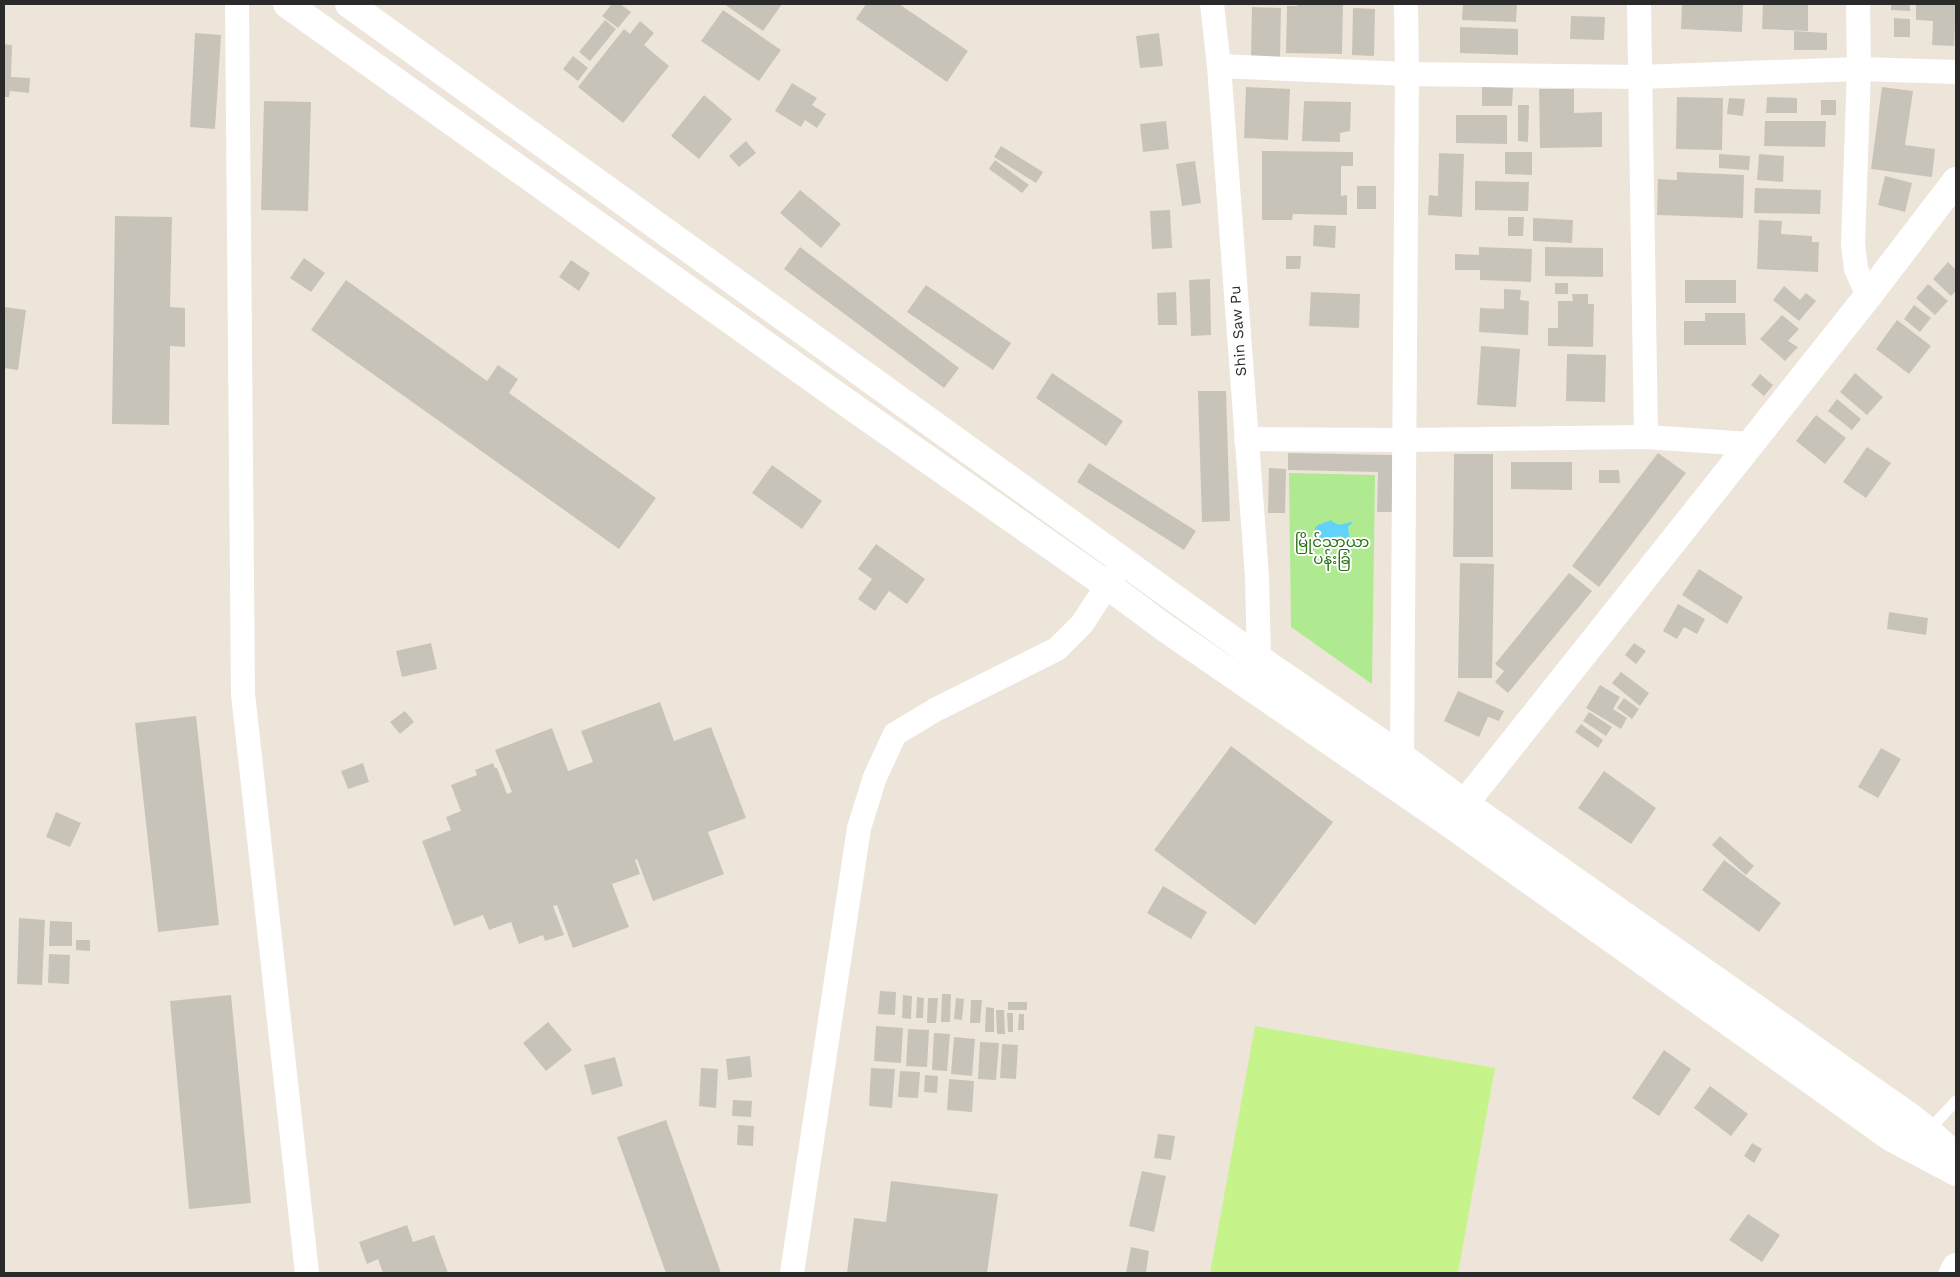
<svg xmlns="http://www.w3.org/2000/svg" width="1960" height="1277" viewBox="0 0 1960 1277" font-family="'Work Sans','Noto Sans Myanmar',sans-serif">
	<rect width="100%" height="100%" fill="#ede5da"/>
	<polygon fill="#afea90" points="1289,473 1375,475 1372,684 1291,627"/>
	<polygon fill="#c7f38b" points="1255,1026 1495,1068 1458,1273 1210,1273"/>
	<path fill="#61d3fb" d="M 1331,520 C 1340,529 1344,522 1353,522 L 1348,527 L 1350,541 L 1341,536 L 1323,539 L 1315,533 L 1315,528 L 1318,525 Z"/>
	<g fill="#c8c3b9">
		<polygon points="612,4 620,4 631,12 618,28 602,16"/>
		<polygon points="724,4 782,4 763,31"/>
		<polygon points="866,4 899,4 968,51 947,82 856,19"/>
		<polygon points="1297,4 1343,4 1342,54 1286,53 1287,6 1297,6"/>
		<polygon points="1463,4 1517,4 1516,22 1462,20"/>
		<polygon points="1682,4 1743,4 1742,32 1681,29"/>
		<polygon points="1763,4 1808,5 1808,31 1762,29"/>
		<polygon points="1891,4 1910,4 1910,11 1891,10"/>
		<polygon points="1916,4 1956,4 1954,46 1932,45 1933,21 1916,20"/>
		<polygon points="1252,7 1281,8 1280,58 1251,57"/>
		<polygon points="1353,8 1375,9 1374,56 1352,55"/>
		<polygon points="723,10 781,50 759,81 701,41"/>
		<polygon points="1571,16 1605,17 1604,40 1570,39"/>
		<polygon points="1894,18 1910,19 1910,37 1894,37"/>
		<polygon points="605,20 616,29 590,61 579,52"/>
		<polygon points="640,21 654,33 644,45 669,66 623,123 578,87 624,29 630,34"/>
		<polygon points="1460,27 1518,29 1518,55 1460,53"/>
		<polygon points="1794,31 1827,33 1827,50 1794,50"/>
		<polygon points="195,33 221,35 215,129 190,127"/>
		<polygon points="1159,33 1163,66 1140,68 1136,36"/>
		<polygon points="4,44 12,45 11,77 30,78 29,93 10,91 9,97 4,97"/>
		<polygon points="573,56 588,68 578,81 563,69"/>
		<polygon points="792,83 817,98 812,105 826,114 817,128 805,120 801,127 775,111"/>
		<polygon points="1246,87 1290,89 1288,140 1244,138"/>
		<polygon points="1482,87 1513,88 1512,106 1482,106"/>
		<polygon points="1882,87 1913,91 1905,145 1935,149 1932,177 1871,169"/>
		<polygon points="1539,89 1574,89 1574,113 1602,112 1602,147 1540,148"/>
		<polygon points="704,95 732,119 699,159 671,136"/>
		<polygon points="1677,97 1723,98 1722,150 1676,149"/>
		<polygon points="1767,97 1797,98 1797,113 1766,113"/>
		<polygon points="1729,98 1745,99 1743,116 1727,114"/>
		<rect x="1821" y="100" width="15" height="15"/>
		<polygon points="264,101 311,102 308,211 261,210"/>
		<polygon points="1304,101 1351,102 1350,131 1340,133 1340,142 1302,141"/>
		<polygon points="1518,105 1529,105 1528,142 1518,141"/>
		<polygon points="1456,115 1507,115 1507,144 1456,143"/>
		<polygon points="1166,121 1169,149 1143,152 1140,124"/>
		<polygon points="1765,121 1826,121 1825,147 1764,146"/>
		<polygon points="746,141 756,153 739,167 729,156"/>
		<polygon points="1001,146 1043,172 1036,183 994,157"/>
		<polygon points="1262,151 1353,152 1353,166 1341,166 1341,196 1347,195 1347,215 1293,214 1292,220 1262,220"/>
		<polygon points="1505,152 1532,152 1532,175 1505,174"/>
		<polygon points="1439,153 1464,154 1462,217 1428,215 1429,195 1438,196"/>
		<polygon points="1719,154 1750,156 1749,170 1719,168"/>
		<polygon points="1759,154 1784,156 1783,182 1757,180"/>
		<polygon points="995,160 1029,185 1022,193 989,169"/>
		<polygon points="1195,161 1201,203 1182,206 1176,164"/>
		<polygon points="1677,172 1744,175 1743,218 1657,215 1658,179 1677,180"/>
		<polygon points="1885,176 1912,183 1905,212 1878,205"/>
		<polygon points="1475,181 1529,182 1528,211 1475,210"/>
		<rect x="1357" y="186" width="19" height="23"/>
		<polygon points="1755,188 1821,190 1820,214 1754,213"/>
		<polygon points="800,190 841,224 821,248 780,213"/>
		<polygon points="1170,210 1172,248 1152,249 1150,211"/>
		<polygon points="115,216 172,217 170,307 185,308 185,347 170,346 169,425 112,424"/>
		<polygon points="1508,217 1524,217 1523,236 1508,236"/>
		<polygon points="1533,218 1573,220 1572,243 1533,241"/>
		<polygon points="1759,220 1782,221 1781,234 1812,236 1812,242 1819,242 1818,272 1757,269"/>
		<polygon points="1314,225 1336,226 1335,248 1313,246"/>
		<polygon points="800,247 959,368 944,388 784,269"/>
		<polygon points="1479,247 1532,249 1531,282 1480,280 1480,270 1455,270 1455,254 1479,255"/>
		<polygon points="1545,247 1603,248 1603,277 1545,276"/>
		<polygon points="1286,256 1301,256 1300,269 1286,269"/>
		<polygon points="304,258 325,273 311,292 290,278"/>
		<polygon points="571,260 590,273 579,291 559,277"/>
		<polygon points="1948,262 1956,270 1956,291 1951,296 1933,279"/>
		<polygon points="1210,279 1211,335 1191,336 1189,280"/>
		<polygon points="346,280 487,381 498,365 518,379 509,393 656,498 619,549 311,330"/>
		<rect x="1685" y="280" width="51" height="23"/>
		<rect x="1555" y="283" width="13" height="11"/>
		<polygon points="1928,284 1948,301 1935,315 1916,298"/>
		<polygon points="926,285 1011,343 993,370 907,312"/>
		<polygon points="1784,286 1800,300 1806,293 1816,301 1799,321 1773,300"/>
		<polygon points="1504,289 1521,290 1520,300 1529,301 1528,335 1479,332 1480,308 1504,309"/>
		<polygon points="1176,292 1177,325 1158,325 1157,293"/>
		<polygon points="1311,292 1360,294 1359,328 1309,326"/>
		<polygon points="1572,294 1588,294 1588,304 1594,304 1593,347 1548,346 1548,328 1558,328 1558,301 1573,301"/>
		<polygon points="1914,305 1931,318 1920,332 1904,319"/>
		<polygon points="4,307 26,310 18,370 4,368"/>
		<polygon points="1705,313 1745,313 1746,345 1684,345 1684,321 1705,321"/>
		<polygon points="1782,315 1799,329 1788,341 1798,347 1785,361 1760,339"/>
		<polygon points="1897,320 1931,346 1909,374 1876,349"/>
		<polygon points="1481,346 1520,349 1516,407 1477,405"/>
		<polygon points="1567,354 1606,355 1605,402 1566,401"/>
		<polygon points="1052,373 1123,421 1106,446 1036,398"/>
		<polygon points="1855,373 1883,397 1867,415 1840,392"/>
		<polygon points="1760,374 1773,385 1764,396 1751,385"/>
		<polygon points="1198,391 1226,391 1230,521 1202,522"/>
		<polygon points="1837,399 1861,419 1852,430 1828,411"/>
		<polygon points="1816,415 1846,438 1825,464 1796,441"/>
		<polygon points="1867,447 1891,463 1866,498 1843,482"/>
		<polygon points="1288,453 1392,455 1392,512 1377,512 1378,472 1288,470"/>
		<polygon points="1658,453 1686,473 1599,587 1572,566"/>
		<polygon points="1454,454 1493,454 1493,557 1453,557"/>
		<polygon points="1511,462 1572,462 1572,490 1511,489"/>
		<polygon points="1089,463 1196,531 1184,550 1077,482"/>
		<polygon points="772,465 822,501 802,529 752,493"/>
		<polygon points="1269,468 1286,469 1285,513 1268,513"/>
		<polygon points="1599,470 1619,470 1620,483 1599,483"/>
		<polygon points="876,544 925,579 907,604 889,591 875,611 858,599 872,579 858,569"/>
		<polygon points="1460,563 1494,564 1492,678 1458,678"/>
		<polygon points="1699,569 1743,597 1727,624 1682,595"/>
		<polygon points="1569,573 1592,591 1508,693 1495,682 1504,671 1495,664"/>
		<polygon points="1678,604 1705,619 1697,634 1684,627 1677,639 1663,631"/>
		<polygon points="1889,612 1928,618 1926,635 1887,629"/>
		<polygon points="431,643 437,669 402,677 396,651"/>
		<polygon points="1634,643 1646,651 1636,664 1625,655"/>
		<polygon points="1621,672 1649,693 1640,706 1612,683"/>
		<polygon points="1600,685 1620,697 1613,709 1627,718 1621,729 1586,708"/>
		<polygon points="1458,691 1504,711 1499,721 1488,717 1479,737 1444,721"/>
		<polygon points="1624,698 1639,709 1632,719 1617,708"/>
		<polygon points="660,702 674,741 711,727 746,818 708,832 724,874 653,901 637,859 635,860 640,874 612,884 629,927 573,948 557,905 553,906 564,935 545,941 543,935 519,944 511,922 489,930 483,915 454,926 422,841 451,830 446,817 461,811 451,785 477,775 475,770 493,763 495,768 497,768 507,794 512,792 495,750 552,728 568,771 593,762 581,731"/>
		<polygon points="405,711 414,722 400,734 390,722"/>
		<polygon points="1589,712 1612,727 1606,736 1583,721"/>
		<polygon points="196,716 219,925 158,932 135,723"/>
		<polygon points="1581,724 1603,740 1598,748 1575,732"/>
		<polygon points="1231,746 1333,822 1255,925 1154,850"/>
		<polygon points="1881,748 1901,759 1878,798 1858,787"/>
		<polygon points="363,763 369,782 348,789 341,771"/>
		<polygon points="1604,771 1656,808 1631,844 1578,808"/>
		<polygon points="56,812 81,823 70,847 46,837"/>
		<polygon points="1720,836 1754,866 1746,875 1712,845"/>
		<polygon points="1724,860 1781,903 1759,932 1702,890"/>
		<polygon points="1163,886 1207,912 1191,939 1147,913"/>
		<polygon points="19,918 45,920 42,985 17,984"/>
		<polygon points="50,921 72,922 72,946 49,946"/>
		<polygon points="76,940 90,940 90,951 76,950"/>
		<polygon points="49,954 70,955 69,984 48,983"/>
		<polygon points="880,991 896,992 895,1015 878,1014"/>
		<polygon points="942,994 951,994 950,1022 941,1022"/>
		<polygon points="231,995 251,1203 189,1209 170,1001"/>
		<polygon points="903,995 912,996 911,1019 902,1018"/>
		<polygon points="917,997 924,998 923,1018 916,1018"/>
		<polygon points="928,998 938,998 936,1023 927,1023"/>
		<polygon points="956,998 964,999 962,1020 954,1019"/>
		<polygon points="971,1000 982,1000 980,1023 970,1023"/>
		<rect x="1008" y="1002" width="19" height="8"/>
		<polygon points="986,1007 994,1008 994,1032 985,1032"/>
		<polygon points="996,1010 1004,1010 1005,1034 997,1034"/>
		<polygon points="1007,1013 1013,1013 1013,1032 1008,1032"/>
		<polygon points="1019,1014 1024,1014 1024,1030 1018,1030"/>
		<polygon points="548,1022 572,1050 546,1071 523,1043"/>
		<polygon points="876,1026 903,1028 901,1063 874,1061"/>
		<polygon points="908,1029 929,1030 927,1067 906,1066"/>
		<polygon points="934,1033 950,1034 947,1071 932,1070"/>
		<polygon points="954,1037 975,1039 972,1076 951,1074"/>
		<polygon points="980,1042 999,1043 996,1080 978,1079"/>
		<polygon points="1002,1044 1018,1045 1016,1079 1000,1078"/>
		<polygon points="1664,1050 1691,1069 1659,1116 1632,1098"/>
		<polygon points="750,1056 752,1077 728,1080 726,1059"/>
		<polygon points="615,1057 623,1086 592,1095 584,1065"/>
		<polygon points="701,1068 718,1069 716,1108 699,1106"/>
		<polygon points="871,1068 895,1069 892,1108 869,1106"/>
		<polygon points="900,1071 920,1072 918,1098 898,1097"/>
		<polygon points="925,1075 938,1076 937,1093 924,1092"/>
		<polygon points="949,1079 974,1081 972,1112 947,1110"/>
		<polygon points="1710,1086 1748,1114 1731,1136 1694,1108"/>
		<polygon points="733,1100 752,1101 751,1117 732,1116"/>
		<polygon points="666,1120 721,1273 666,1273 617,1137"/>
		<polygon points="738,1125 754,1126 753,1146 737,1145"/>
		<polygon points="1158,1134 1175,1136 1171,1160 1154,1158"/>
		<polygon points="1752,1143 1762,1149 1754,1163 1744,1156"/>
		<polygon points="1142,1171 1166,1176 1154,1232 1129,1226"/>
		<polygon points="891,1181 998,1194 987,1273 847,1273 854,1218 886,1222"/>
		<polygon points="1748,1214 1780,1235 1762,1262 1729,1240"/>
		<polygon points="407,1225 413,1242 434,1235 448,1273 383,1273 378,1259 367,1264 359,1242"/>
		<polygon points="1131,1247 1149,1251 1146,1273 1126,1273"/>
	</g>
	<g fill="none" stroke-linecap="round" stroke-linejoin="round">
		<polyline stroke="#fff" stroke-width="11" points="1927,1132 1956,1101"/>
		<g stroke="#fff" stroke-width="24">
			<polyline points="237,4 243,694 307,1273"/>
			<polyline points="1212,4 1219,66 1257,576 1259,659"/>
			<polyline points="1639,4 1646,437"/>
			<polyline points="1858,4 1859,69 1853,244 1856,269 1868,296"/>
			<polyline points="1219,66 1407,74 1639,77 1859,69 1956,72"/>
			<polyline points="1246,439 1404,440 1646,437 1750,444"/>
			<polyline points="1395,771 1402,757 1407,74 1406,4"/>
			<polyline points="792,1273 859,828 875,777 895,734 935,710 1057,649 1082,624 1123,561"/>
		</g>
		<g stroke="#fff" stroke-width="28">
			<polyline points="287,4 857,410 1107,585 1165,628 1449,823 1892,1138 1956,1172"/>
			<polyline points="349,4 1259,659 1402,757 1464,803 1910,1117 1928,1131 1956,1157"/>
			<polyline points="1453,818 1868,296 1956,181"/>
			<polyline points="1953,1273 1956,1267"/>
		</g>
	</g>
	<g text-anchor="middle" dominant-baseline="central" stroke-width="4" stroke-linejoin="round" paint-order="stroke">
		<g font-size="15" fill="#2a2a2a" stroke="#fff">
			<text transform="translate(1238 331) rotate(-94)">Shin Saw Pu</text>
		</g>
		<g font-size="15" fill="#266e12" stroke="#fff">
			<text x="1332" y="542">မြိုင်သာယာ<tspan x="1332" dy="17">ပန်းခြံ</tspan></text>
		</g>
	</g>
	<rect width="1960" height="1277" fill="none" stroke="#2a2a2a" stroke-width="10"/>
</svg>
